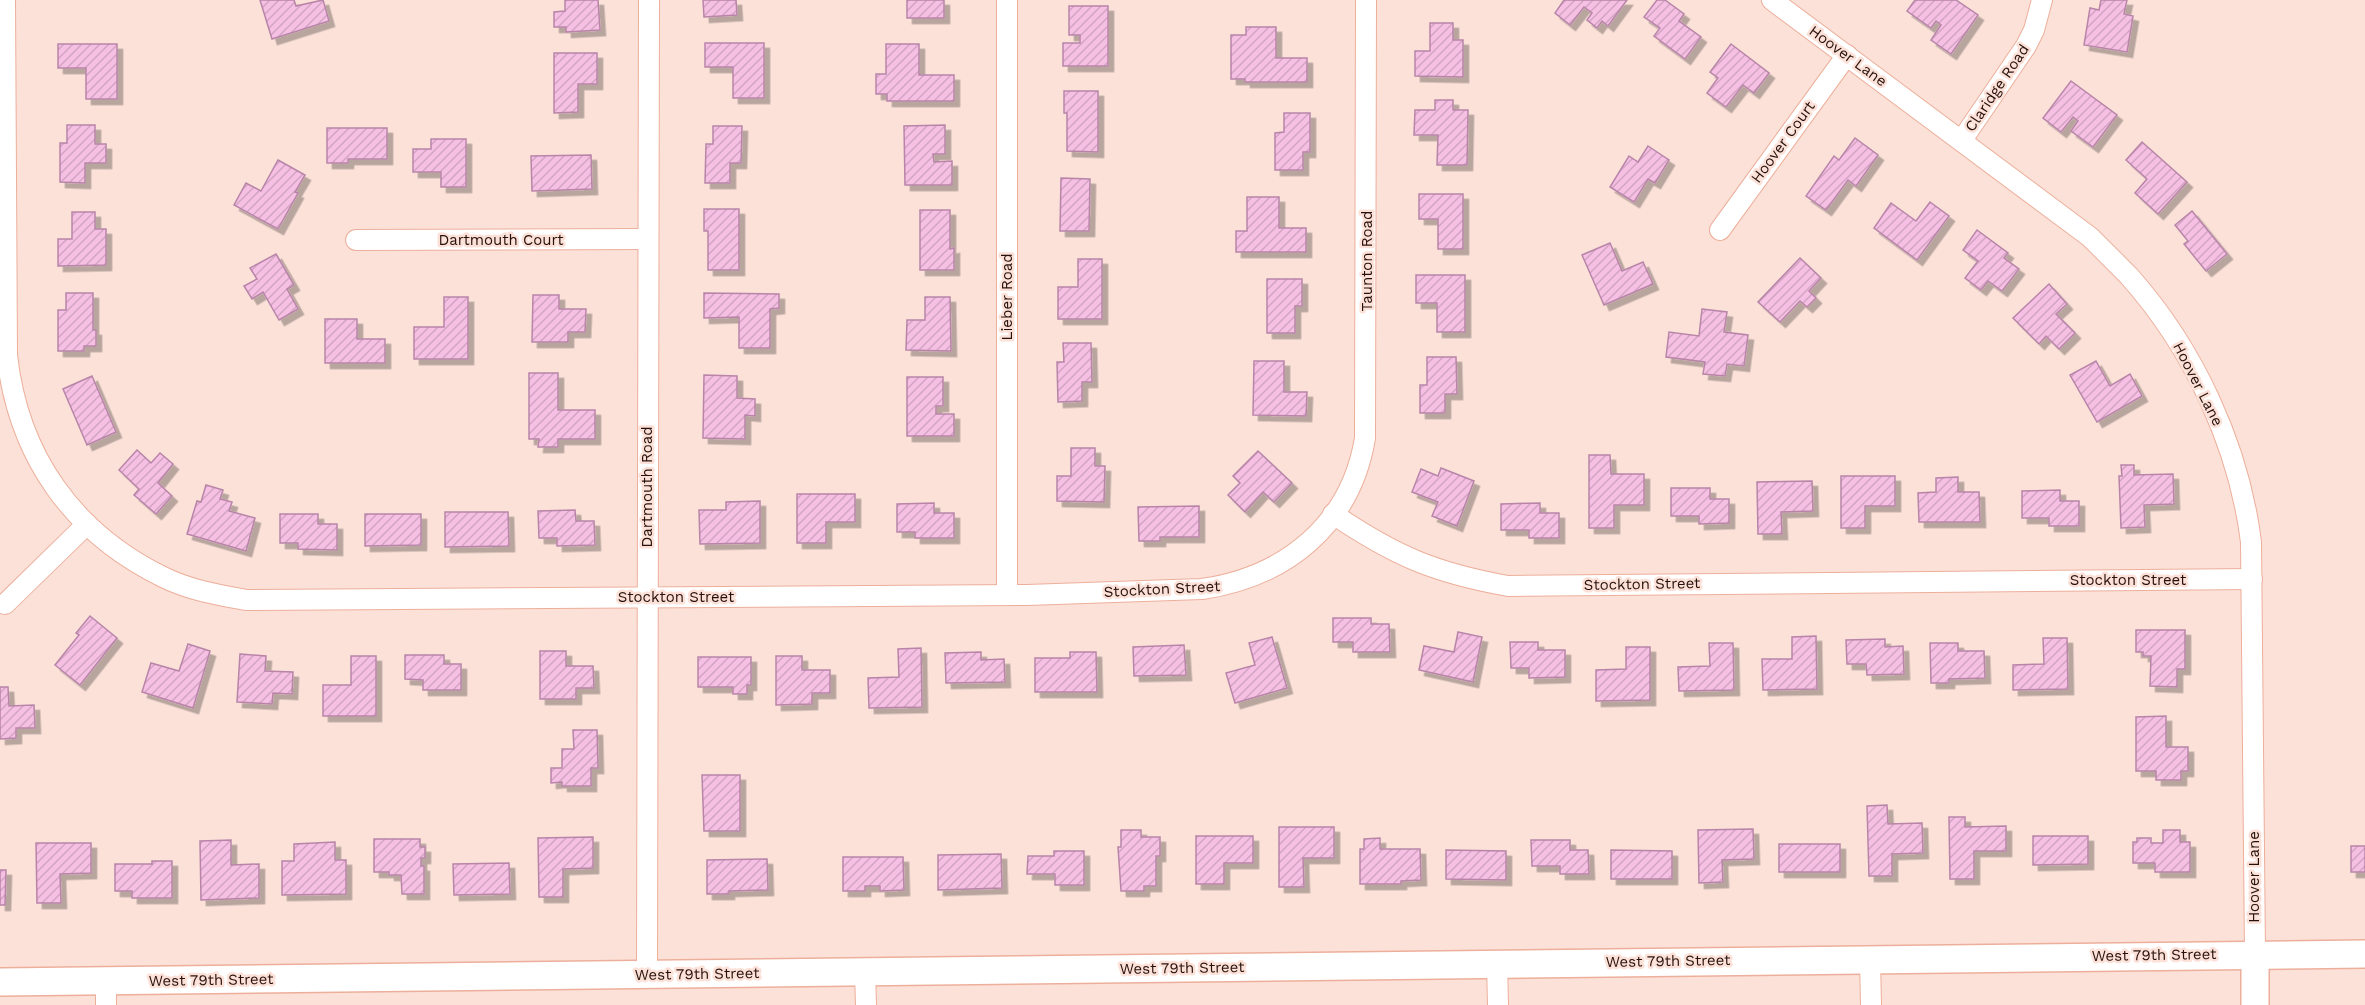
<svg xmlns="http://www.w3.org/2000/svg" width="2365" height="1005" viewBox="0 0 2365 1005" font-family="'Work Sans',sans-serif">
	<defs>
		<pattern id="building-hatch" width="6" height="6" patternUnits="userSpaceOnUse" patternTransform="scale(1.5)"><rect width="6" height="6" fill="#f6c0e4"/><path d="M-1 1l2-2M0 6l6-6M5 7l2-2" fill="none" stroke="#d3a4c2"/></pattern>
		<filter id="shadow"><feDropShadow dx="5.5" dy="5.5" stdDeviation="0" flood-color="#0004"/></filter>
	</defs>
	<rect width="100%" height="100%" fill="#fbe1d8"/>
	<g fill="url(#building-hatch)" stroke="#b885a8" stroke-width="1.5" filter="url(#shadow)">
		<polygon points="260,0 294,0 296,6 323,0 329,21 272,39"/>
		<polygon points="565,0 598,0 600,30 566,32 566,27 554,27 554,12 565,11"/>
		<polygon points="703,0 736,0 737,15 704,17"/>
		<rect x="907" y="0" width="37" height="18"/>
		<polygon points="1564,0 1627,0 1608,26 1602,21 1597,28 1587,20 1592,13 1584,7 1570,25 1555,13"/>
		<polygon points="1657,0 1665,0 1684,14 1679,21 1701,37 1685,59 1654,36 1660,28 1644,17"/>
		<polygon points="1915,0 1956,0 1978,15 1951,54 1931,40 1941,25 1936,21 1931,28 1907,11"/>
		<polygon points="2101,0 2127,0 2124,14 2133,16 2127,52 2084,45 2090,8 2099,10"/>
		<polygon points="1069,6 1108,6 1108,66 1063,66 1063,43 1080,43 1080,35 1069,35"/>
		<polygon points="1430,23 1453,23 1453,40 1463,40 1463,77 1415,76 1415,51 1430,51"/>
		<polygon points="1246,27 1276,27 1276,58 1307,58 1307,82 1245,82 1245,79 1231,79 1231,35 1246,35"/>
		<polygon points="705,43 764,43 764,98 733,98 733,67 705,67"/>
		<polygon points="58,44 117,44 117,99 86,99 86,68 58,68"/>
		<polygon points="886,44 919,44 919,75 954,75 954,101 887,101 887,94 876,94 876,74 886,74"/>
		<polygon points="1731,44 1769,73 1754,93 1743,85 1726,107 1707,93 1718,78 1710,72"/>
		<polygon points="554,53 597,53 597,84 578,84 578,112 554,113"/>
		<polygon points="2071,81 2117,115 2093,147 2071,131 2078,121 2073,117 2061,132 2043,118"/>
		<polygon points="1064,91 1098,91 1098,152 1067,151 1067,113 1064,113"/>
		<polygon points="1435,100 1453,100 1453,110 1468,110 1467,165 1437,165 1438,135 1414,135 1415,110 1435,110"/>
		<polygon points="1284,113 1310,113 1310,152 1303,152 1303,170 1275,170 1275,133 1284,132"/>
		<polygon points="67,125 95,125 95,144 106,144 106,163 85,163 85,183 60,182 60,143 67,143"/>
		<polygon points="945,125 945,154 933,154 934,162 952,161 952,185 905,185 904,126"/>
		<polygon points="713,126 742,126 741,163 730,163 730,183 705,183 706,144 713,144"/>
		<polygon points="327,128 387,128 387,159 348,159 348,163 327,163"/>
		<polygon points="1855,138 1878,155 1856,186 1848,180 1826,210 1806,196 1834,156 1839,160"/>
		<polygon points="431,139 466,139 466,187 441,187 441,172 413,172 413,149 431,149"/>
		<polygon points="2142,142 2187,182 2158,214 2135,193 2147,179 2126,160"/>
		<polygon points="1648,146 1669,160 1655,183 1648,179 1634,202 1610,187 1629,156 1638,162"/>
		<polygon points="591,155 592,189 532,191 531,156"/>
		<polygon points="278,160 305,175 295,192 298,193 278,229 234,205 246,183 261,191"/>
		<polygon points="1061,178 1090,179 1089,231 1060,231"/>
		<polygon points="1419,194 1463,194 1463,249 1438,249 1438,219 1419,219"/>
		<polygon points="1247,197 1279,197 1279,228 1306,228 1306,252 1236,252 1236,231 1247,231"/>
		<polygon points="1930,202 1949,216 1917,260 1874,228 1891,203 1916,221"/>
		<polygon points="704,209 739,209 739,270 708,270 708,231 704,231"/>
		<polygon points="920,210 950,210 950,249 954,248 954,270 920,270"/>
		<polygon points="2192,211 2227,254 2206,271 2184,244 2188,241 2175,225"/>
		<polygon points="72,212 95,212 95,229 106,229 106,265 58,266 58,239 72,239"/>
		<polygon points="1977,230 2008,253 2004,258 2019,269 2002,291 1988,281 1981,290 1965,278 1978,261 1963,250"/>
		<polygon points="1610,243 1622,271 1643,262 1653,284 1604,305 1582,255"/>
		<polygon points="276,254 294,285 287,289 298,309 279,320 263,292 252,299 244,286 257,279 250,268"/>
		<polygon points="1800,258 1821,278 1809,291 1816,298 1807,307 1800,301 1780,322 1758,302"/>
		<polygon points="1078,259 1102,259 1102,319 1058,319 1058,287 1078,287"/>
		<polygon points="1416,275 1465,275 1465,332 1437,332 1437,303 1416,303"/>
		<polygon points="1267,279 1302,279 1302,306 1295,306 1295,333 1267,333"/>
		<polygon points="2049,284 2067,304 2056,314 2075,333 2059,349 2046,336 2039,344 2013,318"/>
		<polygon points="66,293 93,293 93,330 96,330 96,346 84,346 84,351 58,351 58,310 66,310"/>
		<polygon points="704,293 779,294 779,308 770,309 770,348 739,348 739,317 704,318"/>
		<polygon points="533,295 559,295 559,309 586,309 585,332 568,332 568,342 532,342"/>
		<polygon points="444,297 468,297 468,359 414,359 414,327 444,327"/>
		<polygon points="925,297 950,297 951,351 906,350 907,320 925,320"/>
		<polygon points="1702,309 1727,312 1724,332 1748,335 1744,366 1727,364 1725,376 1703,374 1705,362 1666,357 1669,332 1699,336"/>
		<polygon points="325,319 357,319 357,339 385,339 385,363 325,363"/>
		<polygon points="1063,343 1091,343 1092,382 1082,382 1082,401 1058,402 1057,362 1064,362"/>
		<polygon points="1427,357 1456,357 1457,394 1445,394 1445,413 1420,413 1420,385 1427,385"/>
		<polygon points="1254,361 1284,361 1284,392 1307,392 1306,416 1253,415"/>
		<polygon points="2096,361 2110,386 2130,374 2142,396 2097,422 2070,375"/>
		<polygon points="529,373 558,373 558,410 595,410 595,439 558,439 558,447 538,447 539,439 529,439"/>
		<polygon points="704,375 737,376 737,398 755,399 755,416 745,415 745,439 703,438"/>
		<polygon points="92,376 116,432 87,445 63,389"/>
		<polygon points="907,377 943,377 943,406 936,406 936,414 954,414 954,436 907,436"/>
		<polygon points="1071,448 1095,448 1095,466 1105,466 1104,502 1057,501 1057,476 1071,476"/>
		<polygon points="137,450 151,463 160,453 173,464 158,483 172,496 156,514 134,495 139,489 119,470"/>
		<polygon points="1258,451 1292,483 1274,502 1263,492 1245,512 1228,495 1240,483 1233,476"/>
		<polygon points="1589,455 1610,455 1611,474 1644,474 1644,505 1614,505 1614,528 1589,528"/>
		<polygon points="2121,465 2134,465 2134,475 2173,474 2174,504 2144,505 2145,527 2121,528 2119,476 2122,476"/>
		<polygon points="1441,468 1474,481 1457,526 1432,516 1438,502 1412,492 1421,469 1438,476"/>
		<polygon points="1841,476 1895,476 1895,506 1865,506 1865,528 1841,528"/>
		<polygon points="1958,477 1958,492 1979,492 1980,522 1919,522 1918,493 1936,492 1936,478"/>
		<polygon points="1812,481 1813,511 1781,512 1782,534 1758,534 1757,482"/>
		<polygon points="206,485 223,490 220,499 232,502 229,511 255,518 246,551 187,534 197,501 201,502"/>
		<polygon points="1671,488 1710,488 1710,499 1729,499 1729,523 1699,524 1699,516 1671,516"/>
		<polygon points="2060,490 2060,501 2079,501 2079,526 2049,526 2049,518 2022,518 2022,491"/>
		<polygon points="797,494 855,494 855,522 826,522 826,543 797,543"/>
		<polygon points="760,501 760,543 700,544 699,510 726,510 726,502"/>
		<polygon points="934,503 934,513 954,513 954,538 915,538 915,532 897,532 897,504"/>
		<polygon points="1540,503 1540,513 1559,513 1559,538 1529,538 1529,530 1501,530 1501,504"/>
		<polygon points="1199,506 1199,537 1160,537 1160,541 1139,541 1138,507"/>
		<polygon points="575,510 576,521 594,521 595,545 557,546 557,538 539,538 538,511"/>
		<polygon points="445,512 508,512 509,546 445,547"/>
		<polygon points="280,514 318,514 318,524 337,524 337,550 298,549 298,543 280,543"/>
		<polygon points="365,514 421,514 421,545 365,546"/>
		<polygon points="90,616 117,638 80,685 55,665 79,635 76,633"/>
		<polygon points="1333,618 1371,618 1371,624 1389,624 1390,652 1353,652 1353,642 1333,642"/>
		<polygon points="2136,630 2185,630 2185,669 2177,669 2177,687 2150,686 2151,656 2143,656 2143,652 2136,652"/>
		<polygon points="1458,632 1482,637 1473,682 1419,670 1424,646 1454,652"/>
		<polygon points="1816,636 1817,689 1763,690 1762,659 1792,659 1792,637"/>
		<polygon points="1272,637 1287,688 1235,703 1226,673 1255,665 1249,643"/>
		<polygon points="2043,638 2067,638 2068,689 2013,690 2013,665 2044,664"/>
		<polygon points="1885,639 1885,647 1903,646 1904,674 1867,675 1866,664 1847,664 1846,640"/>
		<polygon points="1510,642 1538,642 1538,650 1565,650 1565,677 1529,678 1529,668 1511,668"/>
		<polygon points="1709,643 1733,643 1734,690 1679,691 1678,667 1710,666"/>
		<polygon points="1930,643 1958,643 1958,651 1984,651 1985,678 1949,679 1949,683 1931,683"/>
		<polygon points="188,644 210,651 193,708 142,692 151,663 179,671"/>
		<polygon points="1184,645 1186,675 1134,676 1133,647"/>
		<polygon points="1626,647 1650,647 1650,700 1596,701 1596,670 1626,669"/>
		<polygon points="921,648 922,707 869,708 868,678 899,677 898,649"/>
		<polygon points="540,651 566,651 566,666 593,666 594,688 576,688 576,699 540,699"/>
		<polygon points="981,652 981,660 1004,659 1005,682 946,683 945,653"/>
		<polygon points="1070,652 1096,652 1097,692 1035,692 1035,658 1070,658"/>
		<polygon points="240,654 266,656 265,671 293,672 292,694 273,693 272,704 237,702"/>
		<polygon points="405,655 444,655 444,664 461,664 461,690 423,690 423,680 405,679"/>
		<polygon points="351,656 376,656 376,716 323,716 323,685 351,685"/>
		<polygon points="776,656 802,656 802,670 830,670 830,693 812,693 812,704 776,705"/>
		<polygon points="698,657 751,657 751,685 747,685 747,694 733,694 733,687 698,687"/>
		<polygon points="0,687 8,687 9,706 34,705 35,728 16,728 16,738 0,739"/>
		<polygon points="2166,716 2166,747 2188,747 2188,771 2181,771 2181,780 2156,780 2156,771 2136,771 2136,717"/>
		<polygon points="573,730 597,730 598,768 591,768 591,786 562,786 562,782 551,783 551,768 562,768 562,749 574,749"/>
		<polygon points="702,775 740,775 740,831 704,831"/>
		<polygon points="1887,805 1888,824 1922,823 1923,853 1892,854 1892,876 1869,876 1867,806"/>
		<polygon points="1949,817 1965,817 1965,827 2006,826 2006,851 1974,851 1974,879 1950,879"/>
		<polygon points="1279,827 1334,827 1334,858 1303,858 1304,887 1279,887"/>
		<polygon points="1753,829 1754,859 1722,860 1723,882 1699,883 1698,830"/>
		<polygon points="1121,830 1141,830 1141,837 1160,837 1160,856 1156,856 1156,886 1144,886 1144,891 1121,891 1118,847 1121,847"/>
		<polygon points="2163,830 2180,830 2180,842 2190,842 2190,872 2155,872 2155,863 2133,863 2133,842 2137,842 2137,838 2151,838 2151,843 2163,843"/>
		<polygon points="1196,836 1253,836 1253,863 1224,863 1224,884 1196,884"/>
		<polygon points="2033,836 2088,836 2088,864 2033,865"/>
		<polygon points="593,837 593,868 563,869 563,897 539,897 538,838"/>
		<polygon points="1380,838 1380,849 1420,849 1421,880 1401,881 1401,884 1360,884 1360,849 1364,849 1364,839"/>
		<polygon points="374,839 420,839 420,847 425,847 425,858 421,858 421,866 424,866 424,894 402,894 401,875 389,875 389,872 374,872"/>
		<polygon points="231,840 231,865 259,864 259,898 201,900 200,841"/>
		<polygon points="1531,840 1570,840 1570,850 1588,850 1589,874 1560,874 1560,866 1532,866"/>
		<polygon points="335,842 335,860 346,860 346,894 282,895 282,861 294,861 294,844"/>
		<polygon points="36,843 91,843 91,873 60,874 61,903 37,903"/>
		<rect x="1779" y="844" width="61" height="28"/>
		<rect x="2351" y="846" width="14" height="26"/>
		<polygon points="1446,850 1506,851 1506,880 1446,879"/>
		<polygon points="1611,850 1672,851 1672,879 1611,879"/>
		<polygon points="1054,851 1084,851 1084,885 1055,885 1055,874 1027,874 1028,856 1054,856"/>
		<polygon points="1001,854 1002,888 938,890 938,855"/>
		<polygon points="843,857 903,857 904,890 880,891 880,886 865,886 865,891 843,891"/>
		<polygon points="767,859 768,890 729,891 729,894 707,894 707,860"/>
		<polygon points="152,861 172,861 172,898 132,898 132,891 115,891 115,864 152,864"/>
		<polygon points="509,863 510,894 454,895 453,864"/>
		<polygon points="0,870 6,870 5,905 0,905"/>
	</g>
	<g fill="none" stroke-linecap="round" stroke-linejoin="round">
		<g stroke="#edaf9b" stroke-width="22">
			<g id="street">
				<path d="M 5,0 L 7,355 C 18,456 73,533 163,577 C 189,590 218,595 246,600 L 1027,595 L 1202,589 C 1286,577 1351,524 1365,438 L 1366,0"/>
				<polyline points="1007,0 1007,595"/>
				<path d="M 1772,0 L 2090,237 C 2103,250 2116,263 2129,276 C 2194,349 2239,446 2251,542 L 2255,954"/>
				<polyline points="1962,140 2026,46 2034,30 2042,0"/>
				<polyline points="1720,230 1847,55"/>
				<polyline points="356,240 647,239"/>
				<path d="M 1333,514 C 1395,556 1435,573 1508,586 L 2252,579"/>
				<polyline points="5,604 87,524"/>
				<polyline points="1870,959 1871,1005"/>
				<polyline points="1497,963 1498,1005"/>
				<polyline points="865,972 866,1005"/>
				<polyline points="647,974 649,0"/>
				<polyline points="106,1005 106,981"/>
			</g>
		</g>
		<g stroke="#edaf9b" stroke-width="30">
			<g id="secondary">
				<polyline points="2255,954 2255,1005"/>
				<polyline points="0,982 2365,954"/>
			</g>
		</g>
		<use href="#street" stroke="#fff" stroke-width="20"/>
		<use href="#secondary" stroke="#fff" stroke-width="27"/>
	</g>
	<g text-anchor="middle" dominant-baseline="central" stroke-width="5" stroke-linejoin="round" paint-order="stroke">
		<g font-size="15" fill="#261009" stroke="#fbe1d8">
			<text transform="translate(1848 56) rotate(36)">Hoover Lane</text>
			<text transform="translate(1997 88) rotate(-56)">Claridge Road</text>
			<text transform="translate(1783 142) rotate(-54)">Hoover Court</text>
			<text x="501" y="240">Dartmouth Court</text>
			<text transform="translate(1367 261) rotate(-90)">Taunton Road</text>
			<text transform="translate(1007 297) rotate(-90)">Lieber Road</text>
			<text transform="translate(2198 384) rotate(63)">Hoover Lane</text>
			<text transform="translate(647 487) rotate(-90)">Dartmouth Road</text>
			<text x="2128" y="580">Stockton Street</text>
			<text transform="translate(1642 584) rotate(-1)">Stockton Street</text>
			<text transform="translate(1162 589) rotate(-3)">Stockton Street</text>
			<text x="676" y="597">Stockton Street</text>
			<text transform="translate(2254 877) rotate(-90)">Hoover Lane</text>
			<text transform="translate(2154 955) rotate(-1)">West 79th Street</text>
			<text transform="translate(1668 961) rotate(-1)">West 79th Street</text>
			<text transform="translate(1182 968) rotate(-1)">West 79th Street</text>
			<text transform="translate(697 974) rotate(-1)">West 79th Street</text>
			<text transform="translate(211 980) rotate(-1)">West 79th Street</text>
		</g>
	</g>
</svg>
